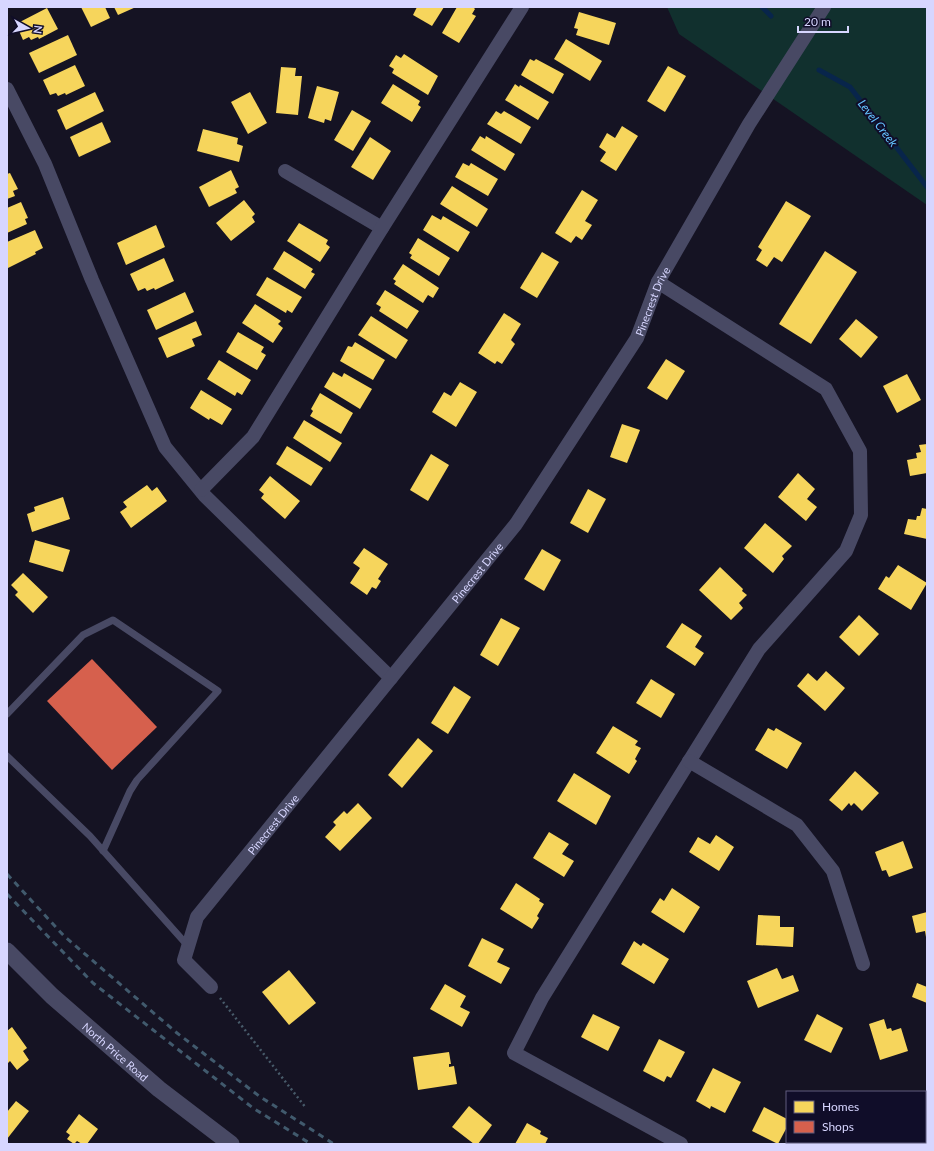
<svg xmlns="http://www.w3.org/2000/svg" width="934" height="1151" viewBox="0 0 934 1151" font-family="Lato,sans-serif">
	<rect width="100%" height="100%" fill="#151323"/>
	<polygon fill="#11302e" points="667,7 927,7 927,205 679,34"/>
	<g fill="#f6d55c">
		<polygon points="81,7 105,7 110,18 91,27"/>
		<polygon points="114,7 136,7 118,15"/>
		<polygon points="417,7 444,7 432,26 413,15"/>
		<polygon points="457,7 473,7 475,9 472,14 476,16 459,43 442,33"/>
		<polygon points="47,8 58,29 39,39 38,37 31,40 29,37 23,40 16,24"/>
		<polygon points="579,12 616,23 609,45 576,35 578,29 574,28"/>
		<polygon points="68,35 77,55 39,73 29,53"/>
		<polygon points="566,39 602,61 590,81 554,59"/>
		<polygon points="404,54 438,76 428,95 392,73 394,69 389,66 396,55 401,58"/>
		<polygon points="530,59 534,61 536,59 564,74 553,94 521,75"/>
		<polygon points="75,65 85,86 66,95 65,93 58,96 56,93 50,95 43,80"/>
		<polygon points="668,66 686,76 665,112 647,101"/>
		<polygon points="281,67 296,68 295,76 302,76 298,115 276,113"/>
		<polygon points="393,84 420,101 418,105 421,107 412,122 381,103"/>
		<polygon points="515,84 519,87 520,85 549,102 538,120 505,100"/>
		<polygon points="317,86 339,92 331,121 325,119 324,123 308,118"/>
		<polygon points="95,92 104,111 66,130 57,110"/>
		<polygon points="250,92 267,123 248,134 231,102"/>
		<polygon points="352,110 371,121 353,151 334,140"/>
		<polygon points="496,111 501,114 504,111 531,127 521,144 487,124"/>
		<polygon points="102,122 111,142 79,157 70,137"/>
		<polygon points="622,126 638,136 616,171 600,161 606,152 599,147 607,133 615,138"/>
		<polygon points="203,129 238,138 237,144 243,146 239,162 197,151"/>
		<polygon points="480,136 485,139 486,136 515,154 505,171 471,150"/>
		<polygon points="370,137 391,151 373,180 351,167"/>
		<polygon points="463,163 469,166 471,163 498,179 488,196 455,177"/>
		<polygon points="231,170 239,187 235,189 237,193 209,207 199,187"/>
		<polygon points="10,173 18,189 13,191 15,196 7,199 7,174"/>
		<polygon points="452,186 488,209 477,227 440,204"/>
		<polygon points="582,190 598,200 585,221 592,225 582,240 576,236 571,243 555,233"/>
		<polygon points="244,200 255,214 252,217 255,222 231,241 216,223"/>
		<polygon points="786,201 811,216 782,262 774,257 767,267 756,260 762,250 758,247"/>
		<polygon points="21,202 28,218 25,219 27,224 7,233 7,208"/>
		<polygon points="432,215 441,220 443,216 470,232 458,252 423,230"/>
		<polygon points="299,223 328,240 326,244 330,247 320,262 287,241"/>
		<polygon points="156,225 165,247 126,265 117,243"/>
		<polygon points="35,230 43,248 35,252 36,254 8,268 7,242"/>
		<polygon points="418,238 450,258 439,276 410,258 412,255 409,253"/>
		<polygon points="284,251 313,269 311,272 315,274 305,289 273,269"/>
		<polygon points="825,251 857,272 811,344 779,324"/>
		<polygon points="542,252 559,262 537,298 520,288"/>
		<polygon points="164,258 174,281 155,290 154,288 147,291 145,288 138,291 130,274"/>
		<polygon points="403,264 439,288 433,298 428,295 423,303 394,284 396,281 393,279"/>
		<polygon points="267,277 302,297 292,313 287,310 286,313 256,295"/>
		<polygon points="385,290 419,311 407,329 379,311 381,307 376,304"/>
		<polygon points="185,292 194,312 156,330 147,310"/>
		<polygon points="255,304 281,321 278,324 283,328 273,343 242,323"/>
		<polygon points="504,313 521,324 511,340 515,344 502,364 497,361 495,364 478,353"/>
		<polygon points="371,316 408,340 396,359 358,335"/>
		<polygon points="856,319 878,337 861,358 839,339"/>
		<polygon points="196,321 202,335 192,339 195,346 167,358 158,338"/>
		<polygon points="238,332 264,347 261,352 266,355 257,370 226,352"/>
		<polygon points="355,342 385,360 373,380 340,361 348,346 352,347"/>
		<polygon points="666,359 685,371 667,400 647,388"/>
		<polygon points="219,360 251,380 242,395 237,392 235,396 207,379"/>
		<polygon points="333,372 342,377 344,373 372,389 360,409 324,387"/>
		<polygon points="907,374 921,400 897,413 883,386"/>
		<polygon points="460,382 477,392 456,427 432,412 444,392 451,396"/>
		<polygon points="201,390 232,409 222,425 210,418 209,420 190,408"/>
		<polygon points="320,393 353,413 341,434 310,416 313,411 311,409"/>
		<polygon points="304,420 342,443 330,462 293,438"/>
		<polygon points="622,424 640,430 627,463 610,457"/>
		<polygon points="927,444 927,473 910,476 907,460 917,458 916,453 921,452 919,445"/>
		<polygon points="287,446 323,468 311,486 276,464"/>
		<polygon points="431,454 449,465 428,501 410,490"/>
		<polygon points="798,473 815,489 807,499 817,507 806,521 778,497"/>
		<polygon points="270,476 300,501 285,519 261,498 264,494 259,490"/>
		<polygon points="147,485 152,491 157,487 167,501 131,528 120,512 127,507 123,502"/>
		<polygon points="588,489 606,499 588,533 570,523"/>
		<polygon points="63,497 70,519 32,532 27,514 35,511 34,507"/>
		<polygon points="922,508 927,509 927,539 904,534 908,519 916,520 917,516 920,516"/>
		<polygon points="765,523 792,546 782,556 784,559 773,573 744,548"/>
		<polygon points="35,540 70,550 63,572 29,562"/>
		<polygon points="364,548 388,564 378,579 381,581 376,589 372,587 367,595 350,583 360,568 353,563"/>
		<polygon points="542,549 561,560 544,591 524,579"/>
		<polygon points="898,565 927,583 911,610 878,589 886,576 889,578"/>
		<polygon points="720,567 743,589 742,591 747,595 739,603 743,608 731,620 699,590"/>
		<polygon points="23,573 48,597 33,613 15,595 18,592 11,585"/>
		<polygon points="859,615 879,634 859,656 839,637"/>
		<polygon points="501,618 520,628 498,666 480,655"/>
		<polygon points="682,623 702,636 695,647 704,653 695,666 666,647"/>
		<polygon points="826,671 845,688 825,711 797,686 808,673 817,681"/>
		<polygon points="651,679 675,694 661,718 636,703"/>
		<polygon points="454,686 471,697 448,734 431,723"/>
		<polygon points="613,726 638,741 635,745 641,748 635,759 637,761 629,774 596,753"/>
		<polygon points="768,728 774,731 776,728 802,743 787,769 755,750"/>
		<polygon points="418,738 433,751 402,788 388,775"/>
		<polygon points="855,771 879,793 862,811 854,803 851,806 849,803 842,811 829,800"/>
		<polygon points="574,773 611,796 596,825 557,801"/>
		<polygon points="358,803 372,818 340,851 325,837 336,825 333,822 344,811 347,814"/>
		<polygon points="549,832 569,844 562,854 574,861 564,877 533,858"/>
		<polygon points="716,835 734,847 719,871 689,852 698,837 710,844"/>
		<polygon points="903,841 913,868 889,877 886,870 882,871 875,852"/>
		<polygon points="516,883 540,899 539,901 544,904 537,916 539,918 532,929 500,909"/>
		<polygon points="672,888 700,907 684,933 651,912 660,898 664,901"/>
		<polygon points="927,912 927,936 926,937 925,931 916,933 912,916"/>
		<polygon points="758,915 780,916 780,927 794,927 793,947 756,945"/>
		<polygon points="482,938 504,949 497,962 510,968 501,984 468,966"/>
		<polygon points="634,941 641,946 643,943 669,959 654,984 621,964"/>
		<polygon points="777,968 782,979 793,975 799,991 758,1008 747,981"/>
		<polygon points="289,970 316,1003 289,1025 262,992"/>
		<polygon points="917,983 927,987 927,1003 912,997"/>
		<polygon points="445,984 466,996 460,1007 470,1012 462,1027 430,1009"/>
		<polygon points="593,1014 620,1027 608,1051 581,1037"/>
		<polygon points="817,1014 843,1028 831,1053 804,1040"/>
		<polygon points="884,1019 887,1029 891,1028 892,1031 901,1028 908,1051 880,1060 869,1024"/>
		<polygon points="12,1027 27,1048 23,1051 29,1060 17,1070 10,1061 7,1064 7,1031"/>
		<polygon points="659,1039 685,1052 671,1078 667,1076 664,1082 643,1071"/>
		<polygon points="449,1052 451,1064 449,1064 449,1067 454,1066 457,1084 418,1090 413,1057"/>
		<polygon points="713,1068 741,1082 725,1113 711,1106 710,1109 696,1101"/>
		<polygon points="16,1101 29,1111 7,1139 7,1112"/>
		<polygon points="469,1106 492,1125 478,1144 474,1144 452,1127"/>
		<polygon points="764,1107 787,1119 787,1127 778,1144 752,1131"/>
		<polygon points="79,1114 98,1129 87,1144 82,1144 77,1141 74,1144 67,1139 70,1135 66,1132"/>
		<polygon points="527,1123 541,1131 540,1134 548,1138 545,1144 515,1144"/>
		<polygon points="816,1142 846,1142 850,1144 815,1144"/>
	</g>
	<polygon fill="#d6604d" points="92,659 157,727 112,770 47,701"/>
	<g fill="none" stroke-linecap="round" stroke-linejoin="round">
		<g stroke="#08254b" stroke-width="5">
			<polyline points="762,7 771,16"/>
			<polyline points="819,70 850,87 927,187"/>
		</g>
		<polyline stroke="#485b6a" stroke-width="2.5" stroke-dasharray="2 3" stroke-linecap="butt" points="220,998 306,1108"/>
		<g stroke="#484964" stroke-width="7">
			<polyline points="7,714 83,635 113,620 218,691 137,780 130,791 103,851"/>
			<polyline points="7,756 90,836 188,946"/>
		</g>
		<g stroke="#484964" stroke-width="14">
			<polyline points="7,89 45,164 92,280 165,447 205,496 391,678"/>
			<polyline points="285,171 382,228"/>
			<polyline points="658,282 826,389 860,451 861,515 846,551 759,649 542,998 514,1053 681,1144"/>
			<polyline points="201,490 253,437 382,228 522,7"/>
			<polyline points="689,761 797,825 833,871 863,964"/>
			<path id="s1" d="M 211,987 L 184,960 L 197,917 L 516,524 L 637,338 L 658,282 L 749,124 L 824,7"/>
		</g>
		<path stroke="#484964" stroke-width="17" id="s2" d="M 7,951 L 52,996 L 159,1089 L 231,1144"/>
		<g stroke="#415a6d" stroke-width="3" stroke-dasharray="6 5" stroke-linecap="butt">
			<polyline points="7,874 64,936 177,1033 259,1096 334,1144"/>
			<polyline points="7,894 93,983 253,1108 311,1144"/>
		</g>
	</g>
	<g text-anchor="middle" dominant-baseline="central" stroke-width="4" stroke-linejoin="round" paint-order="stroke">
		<g font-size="11" fill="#d7d6ff" stroke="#100d29">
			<text stroke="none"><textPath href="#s1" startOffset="851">Pinecrest Drive</textPath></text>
			<text stroke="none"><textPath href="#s1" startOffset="527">Pinecrest Drive</textPath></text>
			<text stroke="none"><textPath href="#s1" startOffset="203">Pinecrest Drive</textPath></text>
			<text stroke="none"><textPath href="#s2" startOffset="148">North Price Road</textPath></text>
		</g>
		<g font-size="12" font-style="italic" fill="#64c3ff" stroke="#100d29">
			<text transform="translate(878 123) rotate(52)">Level Creek</text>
		</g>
	</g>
	<rect width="934" height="1151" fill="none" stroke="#d7d6ff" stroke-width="16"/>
	<rect x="786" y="1091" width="140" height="52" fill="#100d29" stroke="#605d7f"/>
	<rect x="794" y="1101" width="20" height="12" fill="#f6d55c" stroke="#605d7f"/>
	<text x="822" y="1111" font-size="12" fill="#d7d6ff">Homes</text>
	<rect x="794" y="1121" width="20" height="12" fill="#d6604d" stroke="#605d7f"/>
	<text x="822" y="1131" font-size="12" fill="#d7d6ff">Shops</text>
	<g transform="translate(28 28) rotate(98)" stroke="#100d29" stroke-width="3" paint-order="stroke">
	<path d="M0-3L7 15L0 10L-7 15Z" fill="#d7d6ff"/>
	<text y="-6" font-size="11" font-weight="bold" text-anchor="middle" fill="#d7d6ff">N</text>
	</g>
	<path d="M798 26v6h50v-6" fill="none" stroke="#d7d6ff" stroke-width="2"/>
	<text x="804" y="26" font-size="12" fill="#d7d6ff" stroke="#100d29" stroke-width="3" paint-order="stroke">20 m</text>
</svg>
